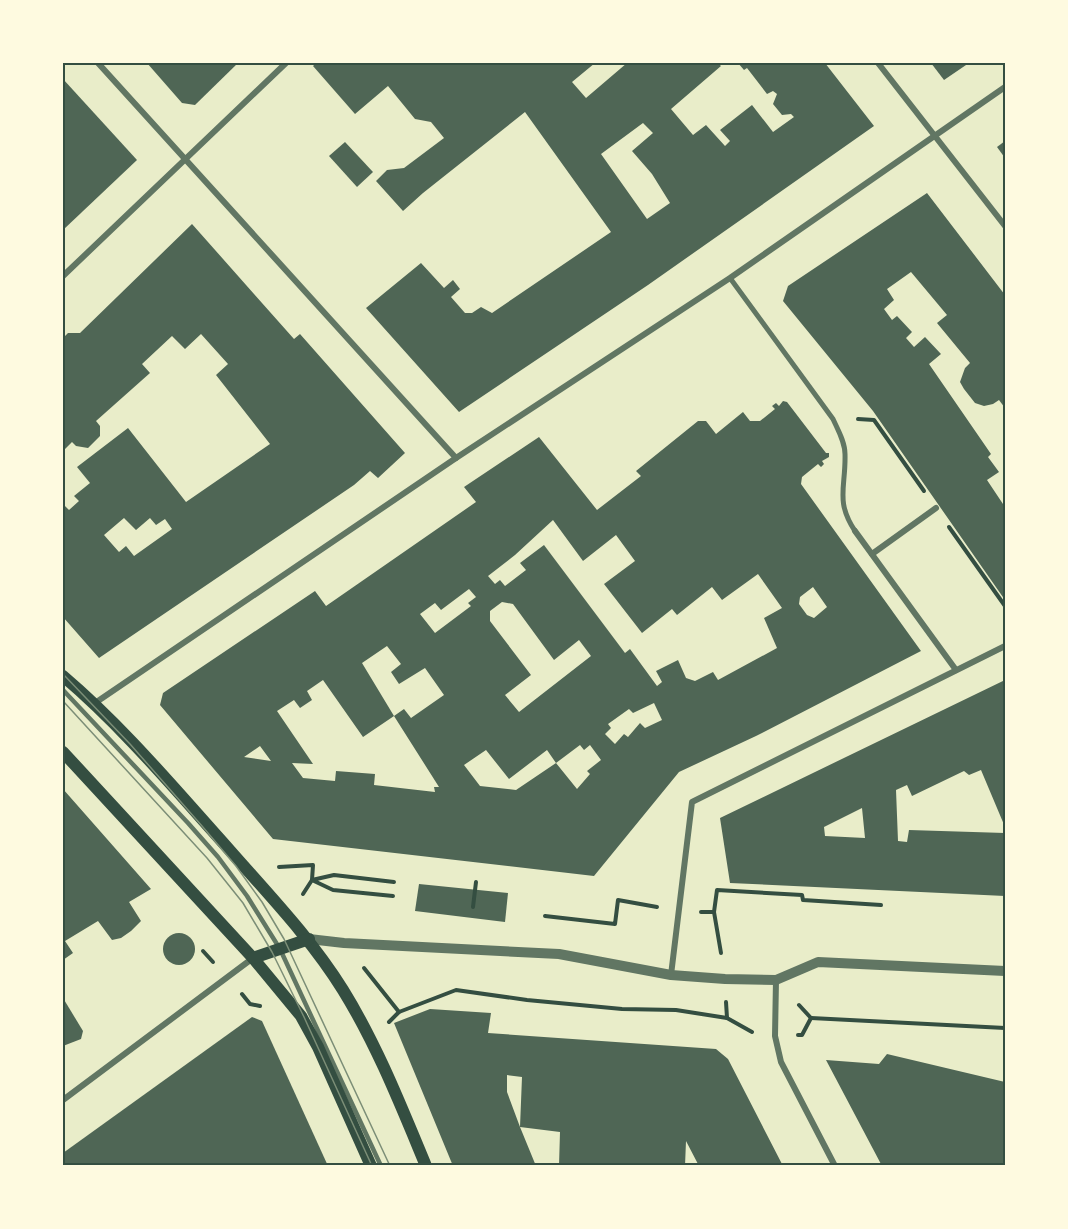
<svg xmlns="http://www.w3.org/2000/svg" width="1068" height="1229" viewBox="0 0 1068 1229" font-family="'Open Sans',sans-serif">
	<rect width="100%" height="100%" fill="#e9edc9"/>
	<g fill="#4f6655" fill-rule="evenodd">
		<polygon points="147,63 238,63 195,105 182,103"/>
		<path d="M 316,63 L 595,63 L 572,82 L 586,98 L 627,63 L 718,63 L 721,66 L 671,109 L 693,135 L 706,125 L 725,146 L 730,141 L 720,130 L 752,105 L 773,132 L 794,117 L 791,114 L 782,115 L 773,104 L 777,94 L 773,91 L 767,94 L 747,68 L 744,70 L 738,63 L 825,63 L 874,126 L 648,285 L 459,412 L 366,308 L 421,263 L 444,288 L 453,280 L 460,289 L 451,297 L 465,313 L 472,313 L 481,307 L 492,313 L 611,232 L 525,112 L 423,193 L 403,211 L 376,181 L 387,170 L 404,168 L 444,138 L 431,122 L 415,119 L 388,86 L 355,114 L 313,66 ZM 643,123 L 653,133 L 632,151 L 652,174 L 670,203 L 647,219 L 601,154 Z"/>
		<polygon points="931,63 969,63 944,80"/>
		<polygon points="63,79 137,160 63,230"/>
		<polygon points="1005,141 1005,158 997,147"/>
		<polygon points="345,142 373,172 357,187 329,156"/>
		<polygon points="927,193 1005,295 1005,408 999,400 993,404 984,406 975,403 964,389 960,382 965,368 970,363 937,323 947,315 911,272 887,289 894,300 884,309 892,320 897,316 912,332 906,338 914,347 925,337 941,354 929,364 991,454 988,457 999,472 987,480 1005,507 1005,600 873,411 783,301 788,286"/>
		<path d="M 192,224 L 294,339 L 300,334 L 405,453 L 378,478 L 370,471 L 354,485 L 99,658 L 63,617 L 63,504 L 69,510 L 79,501 L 74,496 L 90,483 L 77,467 L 128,428 L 186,502 L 270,444 L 216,375 L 228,364 L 201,334 L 185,349 L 172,336 L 142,364 L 150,373 L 96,421 L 100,426 L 100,436 L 88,448 L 76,446 L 72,442 L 63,451 L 63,338 L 68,333 L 80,333 ZM 124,518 L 136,530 L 150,518 L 156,525 L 165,519 L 172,529 L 134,556 L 126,546 L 119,552 L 104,535 Z"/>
		<path d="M 783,401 L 787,402 L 826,453 L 829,453 L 829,457 L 822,461 L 824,464 L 821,467 L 818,464 L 802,477 L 801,484 L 921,651 L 756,736 L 679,772 L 594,876 L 273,839 L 160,705 L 163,693 L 315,591 L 326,606 L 476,502 L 464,487 L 539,437 L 597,510 L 641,476 L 636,471 L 698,421 L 706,421 L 716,434 L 743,412 L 750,421 L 760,421 L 775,409 L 772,406 L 776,403 L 779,406 ZM 553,520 L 583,561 L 616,535 L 635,561 L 604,584 L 642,633 L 672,609 L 677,615 L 712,587 L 722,600 L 758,574 L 782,608 L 764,618 L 777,648 L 718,680 L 713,672 L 695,681 L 686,678 L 678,660 L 656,671 L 662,682 L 657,686 L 630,649 L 625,653 L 544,545 L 520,563 L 526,570 L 505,586 L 500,580 L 495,584 L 488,576 L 515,555 ZM 813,587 L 827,607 L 814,618 L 807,615 L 799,604 L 800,597 ZM 469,589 L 476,597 L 468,603 L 471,606 L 435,633 L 420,614 L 435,603 L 441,610 ZM 502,602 L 513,604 L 554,660 L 579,640 L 591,656 L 519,712 L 505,695 L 531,675 L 490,621 L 490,611 ZM 387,646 L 401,664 L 391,672 L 399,684 L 425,668 L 444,695 L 411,718 L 404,709 L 394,716 L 439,787 L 434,787 L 435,792 L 374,785 L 375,774 L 336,771 L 335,781 L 303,778 L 292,763 L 313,764 L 277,711 L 294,700 L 300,708 L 312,700 L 307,691 L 323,680 L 363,737 L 394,716 L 362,663 ZM 654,703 L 662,720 L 645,728 L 640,723 L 628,737 L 624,734 L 615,744 L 605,734 L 611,728 L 608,724 L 629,709 L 633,713 ZM 580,745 L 584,750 L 590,745 L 601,760 L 587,771 L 590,774 L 577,789 L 556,763 L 516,790 L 480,786 L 464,765 L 486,750 L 509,779 L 547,750 L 556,763 ZM 260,746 L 271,761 L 244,757 Z"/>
		<path d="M 1005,680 L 1005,827 L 981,770 L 969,775 L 964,771 L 912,796 L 907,785 L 896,790 L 898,841 L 907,842 L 909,830 L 1005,833 L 1005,896 L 730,883 L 720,818 ZM 862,808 L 865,838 L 825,836 L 824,827 Z"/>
		<polygon points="63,789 151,889 129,902 141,921 131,931 121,938 112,940 98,921 65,941 73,953 63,960"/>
		<polygon points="419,884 508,893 505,922 415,911"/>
		<circle cx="179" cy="949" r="16"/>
		<polygon points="63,998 83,1031 81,1039 63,1046"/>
		<path d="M 430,1009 L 491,1013 L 488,1033 L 716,1049 L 728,1059 L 783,1166 L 699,1166 L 686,1141 L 685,1166 L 559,1166 L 560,1132 L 520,1127 L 536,1166 L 453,1166 L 394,1023 ZM 507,1075 L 522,1077 L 520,1127 L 507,1092 Z"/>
		<polygon points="252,1017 262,1021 328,1166 63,1166 63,1153"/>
		<polygon points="887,1054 1005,1082 1005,1166 882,1166 826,1060 879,1064"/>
	</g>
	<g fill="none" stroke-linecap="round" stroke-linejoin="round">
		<g stroke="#344e41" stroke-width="4">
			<polyline points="858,419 874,420 924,491"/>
			<polyline points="949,527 1005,606"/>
			<polyline points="279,867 313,865 312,880 303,894"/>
			<polyline points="393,896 333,890 312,880 334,875 394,882"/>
			<polyline points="473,907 476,882"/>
			<polyline points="701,912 714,912 721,953"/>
			<polyline points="714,912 717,890 802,895 803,900 881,905"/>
			<polyline points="545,916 615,924 618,900 657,907"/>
			<polyline points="203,951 213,962"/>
			<polyline points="364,968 399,1012"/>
			<polyline points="242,994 250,1004 260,1006"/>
			<polyline points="726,1002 727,1018"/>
			<polyline points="799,1005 811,1018"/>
			<polyline points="811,1018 1005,1028"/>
			<polyline points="389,1022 399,1012 456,990 527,1000 622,1009 676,1010 727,1018 752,1032"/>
			<polyline points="798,1035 802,1035 811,1018"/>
		</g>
		<polyline stroke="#617663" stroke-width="4.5" points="63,690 188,823 218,857 247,896 280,949 381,1166"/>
		<path stroke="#617663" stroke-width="5" d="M 730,278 L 833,419 C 838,430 845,442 845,454 C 846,487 835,501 855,531"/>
		<g stroke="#617663" stroke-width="6">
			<polyline points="98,63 456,458"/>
			<polyline points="878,63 1005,226"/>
			<polyline points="63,276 286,63"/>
			<polyline points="855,531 956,670"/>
			<polyline points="872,554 936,508"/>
			<polyline points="95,703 456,458 730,278 1005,87"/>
			<polyline points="671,975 692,802 1005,646"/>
			<polyline points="776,980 775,1036 781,1062 835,1166"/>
			<polyline points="63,1100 253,958"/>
		</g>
		<polyline stroke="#617663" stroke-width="10" points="309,939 344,943 559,954 671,975 725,979 776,980 818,962 1005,971"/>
		<g stroke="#344e41" stroke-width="12">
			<path d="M 63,676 C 123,727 173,787 226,846 C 267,893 310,937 343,990 C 377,1045 401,1106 426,1166"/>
			<polyline points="63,752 253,958 301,1016 318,1047 371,1166"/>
			<polyline points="253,958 309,939"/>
		</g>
		<g stroke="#7c8e77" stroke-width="1.5">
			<polyline points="63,674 130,744 202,826 236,866 262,902 284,939 390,1166"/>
			<polyline points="63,701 207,858 243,903 272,952 304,1017 372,1166"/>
		</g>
	</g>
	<rect width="1068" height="1229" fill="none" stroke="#fefae0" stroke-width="129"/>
	<rect x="64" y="64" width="940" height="1100" fill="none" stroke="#344e41" stroke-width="2"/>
</svg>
